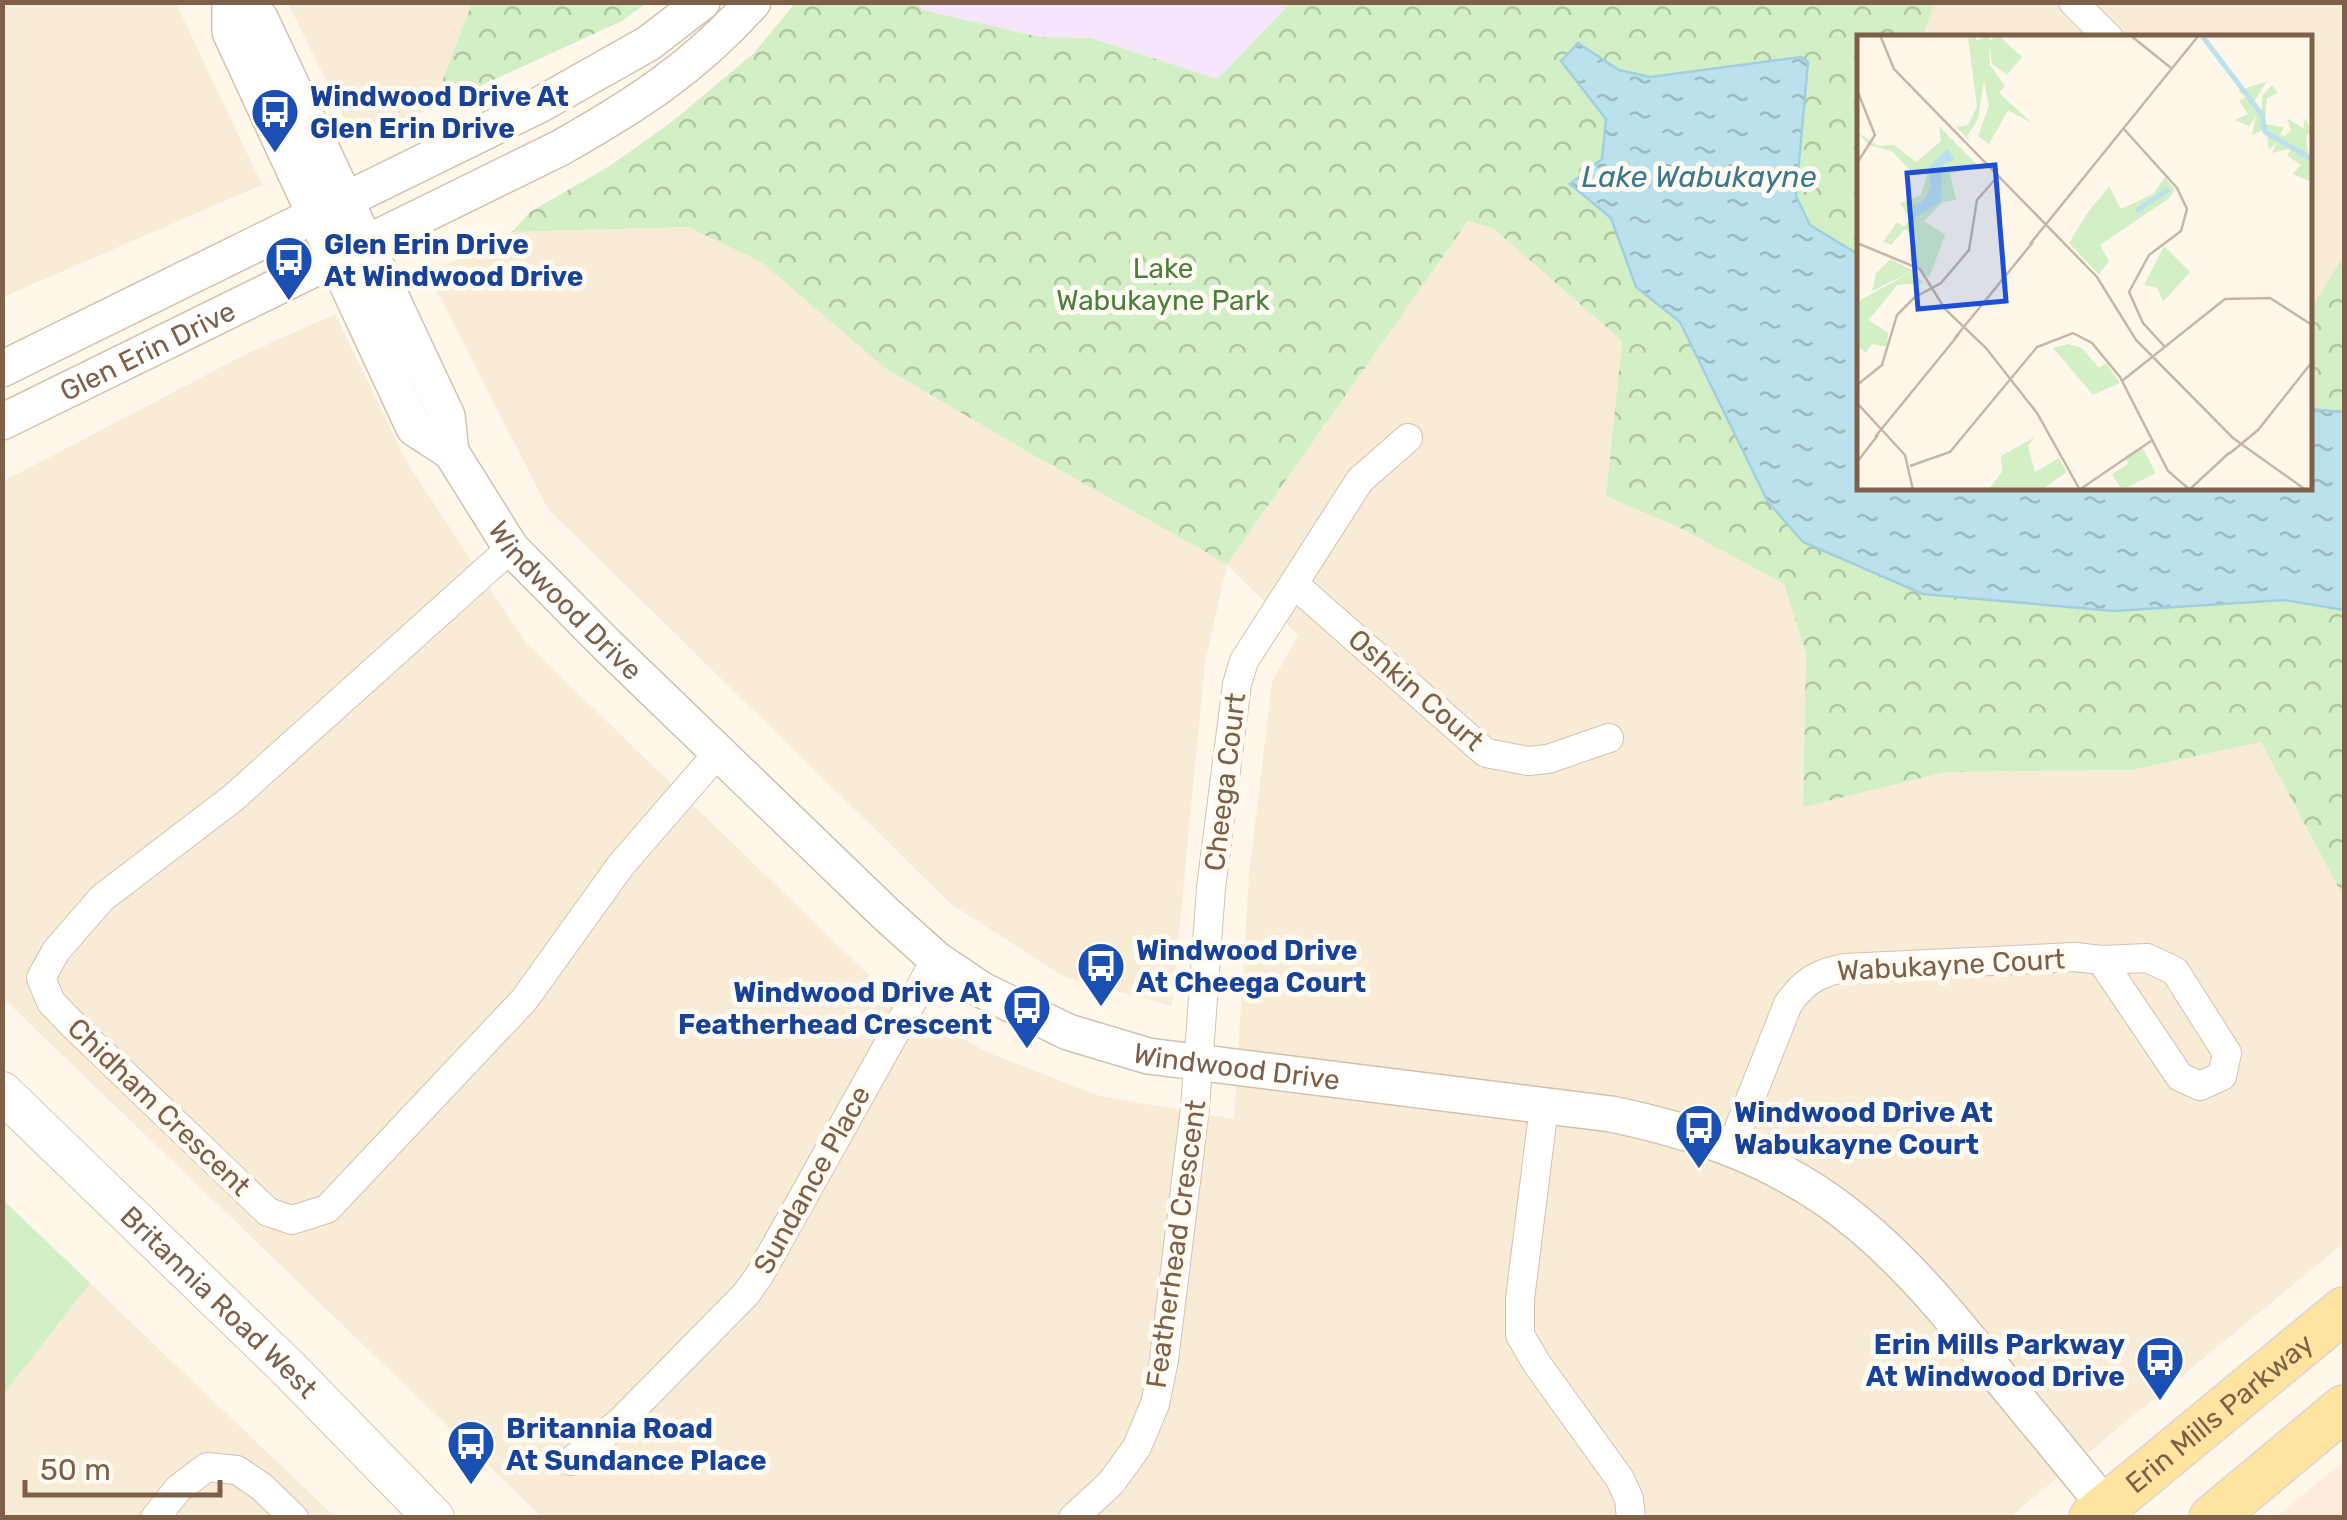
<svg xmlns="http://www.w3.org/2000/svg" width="2347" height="1520" viewBox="0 0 2347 1520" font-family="Rubik,sans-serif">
	<defs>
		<pattern id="park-crowns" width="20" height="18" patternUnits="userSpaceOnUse" patternTransform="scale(2.5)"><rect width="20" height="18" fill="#d3efc6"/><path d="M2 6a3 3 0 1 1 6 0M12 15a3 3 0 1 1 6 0" fill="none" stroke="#b0c5a3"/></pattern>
		<pattern id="water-ripples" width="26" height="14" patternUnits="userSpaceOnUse" patternTransform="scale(2.5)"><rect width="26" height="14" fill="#bbe1ec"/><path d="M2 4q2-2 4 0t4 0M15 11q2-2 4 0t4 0" fill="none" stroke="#9dbac1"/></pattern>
	</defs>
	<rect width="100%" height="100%" fill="#fff8ea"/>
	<g fill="#f8ecd7">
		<polygon points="3,2 176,3 262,185 3,297"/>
		<polygon points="288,3 472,3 432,108 356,142"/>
		<polygon points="1934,3 2344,3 2344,255 2310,310 2310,38 1923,38"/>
		<polygon points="1468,221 1494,229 1622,341 1606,496 1682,529 1784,584 1806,654 1803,806 1946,772 2132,770 2261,742 2344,898 2344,1243 2010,1517 542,1517 3,998 2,482 248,353 335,314 408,464 525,642 874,980 984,1051 1100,1096 1234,1119 1249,875 1272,682 1298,635 1227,565 1205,663 1172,1006 1064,977 951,904 548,509 428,274 512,232 688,227 761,262 885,368 1033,455 1227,564"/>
		<polygon points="2,1199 90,1283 335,1517 3,1517"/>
	</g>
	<polygon fill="#ffebde" points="2344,1461 2344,1517 2276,1517"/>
	<polygon fill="#f6e6fc" points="917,3 1290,3 1218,79 1091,38 1040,37 923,10"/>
	<polygon fill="#d3efc6" points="2,1199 90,1283 3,1395 2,1395"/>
	<g fill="url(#park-crowns)">
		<polygon points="472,3 472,2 647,3 622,21 432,108"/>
		<polygon points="795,3 917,3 923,10 1040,37 1091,38 1218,79 1290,3 1934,3 1923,37 1860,38 1860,488 2310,488 2310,310 2344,255 2344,898 2261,742 2132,770 1946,772 1803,807 1806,654 1784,584 1682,529 1606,496 1622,341 1494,229 1468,221 1227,564 1033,455 885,368 761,262 688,227 512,232 530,212 611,165 669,124 754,53"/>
	</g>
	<polygon fill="url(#water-ripples)" stroke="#a0d0df" stroke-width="2.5" points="1578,43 1619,70 1650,77 1801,57 1808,62 1796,196 1810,225 1859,255 1860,488 2310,488 2310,409 2344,412 2344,610 2284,600 2114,611 1923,594 1803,542 1768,502 1680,322 1636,287 1611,218 1570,184 1602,159 1606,119 1561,61"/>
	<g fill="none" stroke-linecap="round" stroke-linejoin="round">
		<g stroke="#d4c1ad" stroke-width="30">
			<g id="minor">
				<polyline points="2073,2 2109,38"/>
				<polyline points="511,548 233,798 102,898 56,951 41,978 51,1002 75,1027 268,1212 292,1220 327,1209 524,1000 621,865 718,753"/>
				<polyline points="1294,584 1486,753 1528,761 1548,759 1609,738"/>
				<polyline points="1544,1106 1520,1299 1520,1335 1537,1364 1620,1479 1629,1499 1631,1518"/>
				<path d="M 1731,1148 L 1788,1004 C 1803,982 1819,972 1845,968 L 2075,957 L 2101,960 L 2147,958 L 2175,971 L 2227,1053 L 2222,1076 L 2200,1086 L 2180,1077 L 2101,960"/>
				<polyline points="571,1461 619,1423 746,1294 759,1276 936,959"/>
				<polyline points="155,1518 178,1489 207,1467 237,1470 262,1487 294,1518"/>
				<polyline points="1073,1518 1111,1483 1137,1447 1155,1404 1164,1360 1195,1108 1211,888 1237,684 1244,661 1360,480 1408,438"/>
			</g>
		</g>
		<g stroke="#d4c1ad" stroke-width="38">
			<g id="tertiary">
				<polyline points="230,2 230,32 414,428 451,452"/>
				<path id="s1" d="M 240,2 L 260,18 L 447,416 L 451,452 L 511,548 L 607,645 L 887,915 L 936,959 L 982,990 L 1068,1032 L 1148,1056 L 1611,1114 C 1689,1130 1763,1155 1829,1201 C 1894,1247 1945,1309 1994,1370 C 2034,1419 2075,1468 2115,1518"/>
				<polyline points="2,369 541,104 649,43 702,2"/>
				<path id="s2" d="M 2,422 L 560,148 C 636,105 694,68 753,2"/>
			</g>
		</g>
		<g stroke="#d9c4ac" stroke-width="42">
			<g id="secondary">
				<path id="s3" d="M 2,1092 L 289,1369 L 434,1518"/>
			</g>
		</g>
		<g stroke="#ddd6d0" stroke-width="48">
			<g id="primary">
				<path id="s4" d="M 2092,1518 L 2344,1310"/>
				<polyline points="2212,1518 2344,1408"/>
			</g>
		</g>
		<use href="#minor" stroke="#fff" stroke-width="28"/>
		<use href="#tertiary" stroke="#fff" stroke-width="35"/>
		<use href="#secondary" stroke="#fff" stroke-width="40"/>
		<use href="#primary" stroke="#ffe4a1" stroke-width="45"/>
	</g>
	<defs>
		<g id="bus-pin" transform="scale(2.5)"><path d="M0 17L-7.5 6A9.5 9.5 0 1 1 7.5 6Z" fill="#1a4fb4" stroke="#fffbf3"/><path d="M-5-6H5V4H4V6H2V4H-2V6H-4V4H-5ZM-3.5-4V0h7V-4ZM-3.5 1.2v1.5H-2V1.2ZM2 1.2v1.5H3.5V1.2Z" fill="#fff"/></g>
	</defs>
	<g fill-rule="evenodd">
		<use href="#bus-pin" x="275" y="112"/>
		<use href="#bus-pin" x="289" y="260"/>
		<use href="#bus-pin" x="1101" y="966"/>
		<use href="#bus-pin" x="1027" y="1008"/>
		<use href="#bus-pin" x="1699" y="1128"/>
		<use href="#bus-pin" x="2160" y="1360"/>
		<use href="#bus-pin" x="471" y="1444"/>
	</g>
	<g text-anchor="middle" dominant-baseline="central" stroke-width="10" stroke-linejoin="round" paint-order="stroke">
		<g font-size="28" font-weight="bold" fill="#164399" stroke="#fffbf3" text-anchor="start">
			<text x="310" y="96">Windwood Drive At<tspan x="310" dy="32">Glen Erin Drive</tspan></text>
			<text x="324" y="244">Glen Erin Drive<tspan x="324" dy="32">At Windwood Drive</tspan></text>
			<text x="1136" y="950">Windwood Drive<tspan x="1136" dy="32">At Cheega Court</tspan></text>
			<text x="992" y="992" text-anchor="end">Windwood Drive At<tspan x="992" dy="32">Featherhead Crescent</tspan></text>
			<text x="1734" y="1112">Windwood Drive At<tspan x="1734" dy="32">Wabukayne Court</tspan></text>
			<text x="2125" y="1344" text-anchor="end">Erin Mills Parkway<tspan x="2125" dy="32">At Windwood Drive</tspan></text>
			<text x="506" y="1428">Britannia Road<tspan x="506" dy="32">At Sundance Place</tspan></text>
		</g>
		<g font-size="28" fill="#4a7f3c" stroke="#fffbf3">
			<text x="1163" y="268">Lake<tspan x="1163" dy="32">Wabukayne Park</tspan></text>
		</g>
		<g font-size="28" fill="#7e6049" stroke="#fffbf3">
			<text stroke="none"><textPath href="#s2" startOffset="162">Glen Erin Drive</textPath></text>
			<text stroke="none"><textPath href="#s1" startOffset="690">Windwood Drive</textPath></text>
			<text transform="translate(1416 690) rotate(41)">Oshkin Court</text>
			<text transform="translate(1225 782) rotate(-83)">Cheega Court</text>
			<text transform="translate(1951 965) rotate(-3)">Wabukayne Court</text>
			<text stroke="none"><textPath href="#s1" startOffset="1530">Windwood Drive</textPath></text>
			<text transform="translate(159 1107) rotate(44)">Chidham Crescent</text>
			<text transform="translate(812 1180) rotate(-61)">Sundance Place</text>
			<text transform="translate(1176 1244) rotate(-82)">Featherhead Crescent</text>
			<text stroke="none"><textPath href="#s3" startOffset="302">Britannia Road West</textPath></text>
			<text stroke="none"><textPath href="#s4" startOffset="165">Erin Mills Parkway</textPath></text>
		</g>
		<g font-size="30" font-style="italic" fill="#3c788c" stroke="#fffbf3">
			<text x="1699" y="177">Lake Wabukayne</text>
		</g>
	</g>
	<g transform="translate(1857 35)">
		<rect width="455" height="455" fill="#fff8ea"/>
		<path d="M 119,0 L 119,6 L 132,0 L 133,30 L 148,51 L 142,58 L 176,89 L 151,75 L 132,109 L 121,101 L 132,71 L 127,46 L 121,84 L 110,101 L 115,108 L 99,92 L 111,90 L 120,71 L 111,4 ZM 141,0 L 165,22 L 150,40 L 135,29 L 132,6 Z" fill="#d3efc6"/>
		<path d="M 410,46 L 395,70 L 405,74 L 405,61 L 415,50 L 421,58 L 410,63 L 408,89 L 427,92 L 423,100 L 428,101 L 434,95 L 430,83 L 446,93 L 448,83 L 455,95 L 449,102 L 455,147 L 435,139 L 444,130 L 431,121 L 433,114 L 415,118 L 420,107 L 412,115 L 409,94 L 395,100 L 399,81 L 392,91 L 378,85 L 391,79 L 382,65 L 390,62 L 381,56 ZM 34,224 L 56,236 L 15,256 L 19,238 Z" fill="#d3efc6"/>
		<path d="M 82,91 L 120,130 L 93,139 L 99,165 L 86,167 L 67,186 L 88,200 L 72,243 L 53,225 L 60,203 L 48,194 L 34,210 L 26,207 L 40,187 L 47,192 L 53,184 L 43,168 L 64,160 L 70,140 L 53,136 L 35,116 L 12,110 L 0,97 L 21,111 L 37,110 L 59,127 L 84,106 ZM 308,142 L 318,155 L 311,164 L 243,210 L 252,226 L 242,240 L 212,208 L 229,180 L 252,151 L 264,174 L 296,159 ZM 307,211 L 333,237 L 306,267 L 300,253 L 287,250 ZM 56,236 L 66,248 L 40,250 L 12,285 L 31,298 L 30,312 L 15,309 L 9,318 L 0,311 L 0,267 ZM 211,309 L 225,313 L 242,333 L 249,328 L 263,348 L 236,360 L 196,313 ZM 178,402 L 171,411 L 178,437 L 202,423 L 210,437 L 184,455 L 131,455 L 145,437 L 144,421 ZM 285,412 L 299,438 L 265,455 L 255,439 L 271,429 L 268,421 Z" fill="#d3efc6"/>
		<path d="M 90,114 L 98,124 L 85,131 L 84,167 L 57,183 L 56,169 L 65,168 L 74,153 L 72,132 Z" fill="#bbe1ec"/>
		<path fill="none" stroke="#bbe1ec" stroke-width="5" d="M 346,2 L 405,80 L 408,97 L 455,124M 279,176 L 312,154"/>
		<path fill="none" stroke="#c7b6a5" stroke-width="2.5" d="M 23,0 L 37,34 L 240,242 L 279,305 L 376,403 L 449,455M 273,0 L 314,33M 0,55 L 18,100 L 0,128M 266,93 L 320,153 L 330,174 L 324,196 L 292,220 L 272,257 L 286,288 L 308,312M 0,208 L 63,234 L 88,274 L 129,313 L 180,378 L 223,455M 173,209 L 342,0M 60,261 L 84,248 L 112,215 L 120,165 L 141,141M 97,304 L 176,207M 265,346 L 368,264 L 413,263 L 455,290M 0,350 L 25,330 L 40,280 L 62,258M 0,368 L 48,420 L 56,455M 18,402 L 102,299M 372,419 L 401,395 L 455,327M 0,427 L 21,400M 53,431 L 93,417 L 180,312 L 216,298 L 235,308 L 263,342 L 311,436 L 333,455M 222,455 L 294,406M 332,455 L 373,417"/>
		<path fill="#1d4ed8" fill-opacity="0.15" stroke="#1d4ed8" stroke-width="5" d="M 138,130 L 149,266 L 61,274 L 50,138 Z"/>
		<rect width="455" height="455" fill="none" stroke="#7e6049" stroke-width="5"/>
	</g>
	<rect width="2347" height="1520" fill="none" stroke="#7e6049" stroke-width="10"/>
	<path d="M25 1480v15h195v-15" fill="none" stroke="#7e6049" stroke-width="5"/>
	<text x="40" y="1480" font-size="30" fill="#7e6049" stroke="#fffbf3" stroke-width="8" paint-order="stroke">50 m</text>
</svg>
